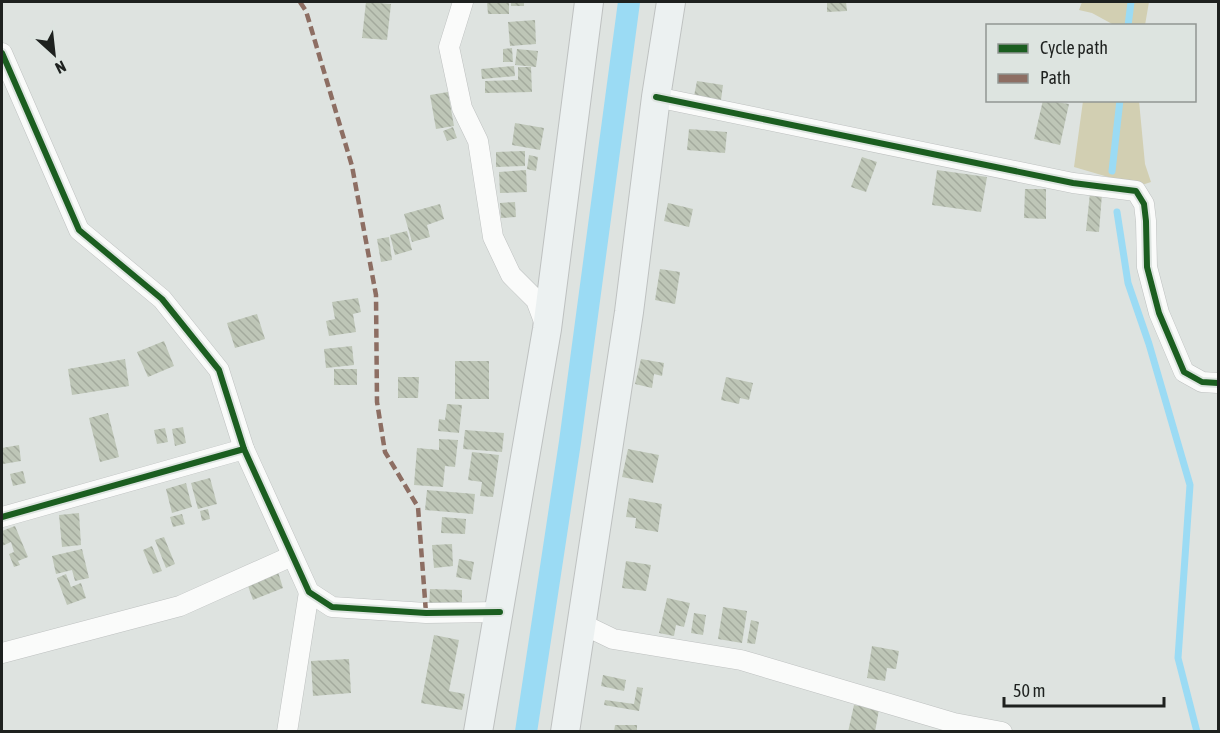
<svg xmlns="http://www.w3.org/2000/svg" width="1220" height="733" viewBox="0 0 1220 733" font-family="'Asap Condensed',sans-serif">
	<defs>
		<pattern id="building-back-hatch" width="6" height="6" patternUnits="userSpaceOnUse" patternTransform="scale(1.5)"><rect width="6" height="6" fill="#bec6b7"/><path d="M-1 5l2 2M0 0l6 6M5-1l2 2" fill="none" stroke="#a3aa9d"/></pattern>
	</defs>
	<rect width="100%" height="100%" fill="#dee3e0"/>
	<g fill="#d2cfb2">
		<polygon points="1082,2 1149,2 1145,25 1114,25 1092,13 1079,10"/>
		<polygon points="1083,101 1139,101 1145,164 1151,182 1139,186 1074,167"/>
	</g>
	<g fill="none" stroke-linecap="round" stroke-linejoin="round">
		<g stroke="#9bdbf4" stroke-width="7">
			<polyline points="1128,26 1131,2"/>
			<polyline points="1112,171 1120,100"/>
			<polyline points="1117,212 1128,283 1149,344 1190,485 1178,658 1197,732"/>
		</g>
		<polyline stroke="#9bdbf4" stroke-width="22" points="526,732 570,442 629,2"/>
	</g>
	<g fill="url(#building-back-hatch)">
		<polygon points="366,2 391,4 387,40 362,38"/>
		<polygon points="487,2 509,2 509,14 488,14"/>
		<rect x="511" y="2" width="13" height="4"/>
		<polygon points="827,2 846,2 847,11 827,12"/>
		<polygon points="535,20 536,44 510,46 508,22"/>
		<polygon points="512,48 513,62 503,62 503,49"/>
		<polygon points="517,49 538,51 536,67 515,65"/>
		<polygon points="514,66 515,76 482,79 481,69"/>
		<polygon points="518,67 531,67 532,92 485,93 485,81 518,80"/>
		<polygon points="697,81 723,85 721,100 694,96"/>
		<polygon points="448,92 454,126 436,129 430,95"/>
		<polygon points="1043,100 1069,104 1060,145 1034,139"/>
		<polygon points="515,123 544,128 540,150 512,145"/>
		<polygon points="453,127 457,138 447,141 443,131"/>
		<polygon points="689,129 727,132 725,153 687,150"/>
		<polygon points="525,151 525,166 496,167 496,152"/>
		<polygon points="529,155 538,157 536,171 527,169"/>
		<polygon points="862,157 877,162 866,192 851,187"/>
		<polygon points="526,170 527,192 500,193 499,172"/>
		<polygon points="937,170 987,177 981,212 932,205"/>
		<polygon points="1025,189 1046,189 1046,219 1024,218"/>
		<polygon points="1090,193 1102,194 1099,232 1086,231"/>
		<polygon points="515,202 516,217 501,218 500,203"/>
		<polygon points="668,203 693,209 689,227 664,221"/>
		<polygon points="440,204 444,219 427,225 430,237 412,242 404,214"/>
		<polygon points="407,231 412,250 395,255 390,235"/>
		<polygon points="389,237 392,260 381,262 377,239"/>
		<polygon points="660,269 680,272 675,304 655,300"/>
		<polygon points="358,298 361,312 353,314 356,332 329,336 326,321 335,319 332,302"/>
		<polygon points="257,314 265,339 235,348 227,323"/>
		<polygon points="164,341 174,366 148,377 137,352"/>
		<polygon points="352,346 354,365 326,368 324,349"/>
		<polygon points="125,359 129,386 72,395 68,369"/>
		<polygon points="641,359 664,363 662,376 654,374 652,388 635,384"/>
		<rect x="455" y="361" width="34" height="38"/>
		<rect x="334" y="369" width="23" height="16"/>
		<polygon points="398,377 419,377 418,398 398,398"/>
		<polygon points="726,377 753,383 749,400 740,398 739,404 721,400"/>
		<polygon points="447,404 462,405 459,433 438,431 439,419 445,420"/>
		<polygon points="108,413 119,457 100,462 89,418"/>
		<polygon points="183,427 186,443 175,446 172,429"/>
		<polygon points="165,428 168,442 157,444 154,430"/>
		<polygon points="465,430 504,433 502,452 463,449"/>
		<polygon points="439,439 458,440 455,467 445,466 443,487 414,485 417,448 439,450"/>
		<polygon points="19,445 21,461 3,464 2,448"/>
		<polygon points="628,449 659,455 653,483 622,477"/>
		<polygon points="472,452 499,455 493,497 480,496 482,482 468,480"/>
		<polygon points="23,471 26,483 13,486 10,474"/>
		<polygon points="210,478 217,504 198,509 191,483"/>
		<polygon points="186,483 192,507 172,513 166,489"/>
		<polygon points="427,490 475,494 473,514 425,510"/>
		<polygon points="629,498 662,504 658,532 635,528 636,518 626,517"/>
		<polygon points="208,509 210,519 202,521 200,511"/>
		<polygon points="79,513 81,545 62,547 59,515"/>
		<polygon points="182,514 185,524 173,527 170,517"/>
		<polygon points="442,517 466,519 465,534 441,533"/>
		<polygon points="15,526 28,557 18,561 20,565 14,567 9,554 14,552 11,542 2,546 2,531"/>
		<polygon points="164,537 175,564 166,568 155,540"/>
		<polygon points="452,544 453,566 434,568 432,545"/>
		<polygon points="152,546 162,571 153,574 143,550"/>
		<polygon points="82,549 89,578 75,581 72,570 56,574 52,556"/>
		<polygon points="459,559 474,562 471,580 456,577"/>
		<polygon points="626,561 651,565 646,591 622,588"/>
		<polygon points="278,572 283,588 253,600 247,583"/>
		<polygon points="66,574 71,587 81,583 86,598 67,605 57,578"/>
		<polygon points="430,589 462,590 462,610 429,609"/>
		<polygon points="667,598 690,603 684,627 676,625 674,636 659,633"/>
		<polygon points="723,607 747,611 742,643 718,639"/>
		<polygon points="694,613 706,615 703,635 691,633"/>
		<polygon points="751,620 759,622 755,644 747,643"/>
		<polygon points="434,635 459,640 449,691 465,694 462,710 421,703"/>
		<polygon points="872,646 899,651 896,669 887,668 885,681 867,678"/>
		<polygon points="349,659 351,693 313,696 311,661"/>
		<polygon points="603,675 626,680 624,691 601,686"/>
		<polygon points="637,687 643,688 639,711 604,705 605,700 634,704"/>
		<polygon points="854,705 879,709 875,732 848,732"/>
		<polygon points="615,725 637,725 637,732 614,732"/>
	</g>
	<g fill="none" stroke-linecap="round" stroke-linejoin="round">
		<g stroke="#bec1c0" stroke-width="21">
			<g id="minor">
				<polyline points="463,2 449,47 462,108 478,141 493,237 511,275 536,300 545,324"/>
				<polyline points="2,53 79,230 162,299 219,370 244,449"/>
				<polyline points="656,97 1073,183 1136,191 1144,204 1146,221 1147,267 1159,313 1184,372 1202,382 1218,383"/>
				<polyline points="2,517 244,449 309,592 332,607 426,613 500,612"/>
				<polyline points="582,624 613,639 741,660 954,723 1002,732"/>
				<polyline points="2,653 180,606 292,556"/>
				<polyline points="287,732 309,592"/>
			</g>
		</g>
		<g stroke="#bec1c0" stroke-width="30">
			<g id="secondary">
				<polyline points="478,732 547,329 589,2"/>
				<polyline points="565,732 629,312 656,97 671,2"/>
			</g>
		</g>
		<use href="#minor" stroke="#fafbfa" stroke-width="20"/>
		<use href="#secondary" stroke="#ecf1f1" stroke-width="28"/>
		<polyline stroke="#8d6e63" stroke-width="4.5" stroke-dasharray="9 4.5" stroke-linecap="butt" points="300,2 306,11 352,166 376,295 377,402 385,452 418,507 426,613"/>
		<g stroke="#dde4e0" stroke-width="10">
			<g id="cycleway">
				<polyline points="2,53 79,230 162,299 219,370 244,449"/>
				<polyline points="656,97 1073,183 1136,191 1144,204 1146,221 1147,267 1159,313 1184,372 1202,382 1218,383"/>
				<polyline points="2,517 244,449 309,592 332,607 426,613 500,612"/>
			</g>
		</g>
		<use href="#cycleway" stroke="#1b5e20" stroke-width="6"/>
	</g>
	<rect width="1220" height="733" fill="none" stroke="#1e211f" stroke-width="6"/>
	<rect x="986" y="24" width="210" height="78" fill="#dde4e0" stroke="#919693" stroke-width="1.5"/>
	<rect x="998" y="44" width="30" height="9" fill="#1b5e20" stroke="#919693" stroke-width="1.5"/>
	<text x="1040" y="54" font-size="18" fill="#1e211f">Cycle path</text>
	<rect x="998" y="74" width="30" height="9" fill="#8d6e63" stroke="#919693" stroke-width="1.5"/>
	<text x="1040" y="84" font-size="18" fill="#1e211f">Path</text>
	<g transform="translate(54 54) rotate(153)" stroke="#dde4e0" stroke-width="4.5" paint-order="stroke">
	<path d="M0-4.5L10 22L0 15L-10 22Z" fill="#1e211f"/>
	<text y="-9" font-size="16" font-weight="bold" text-anchor="middle" fill="#1e211f">N</text>
	</g>
	<path d="M1004 697v9h160v-9" fill="none" stroke="#1e211f" stroke-width="3"/>
	<text x="1013" y="697" font-size="18" fill="#1e211f" stroke="#dde4e0" stroke-width="4.5" paint-order="stroke">50 m</text>
</svg>
